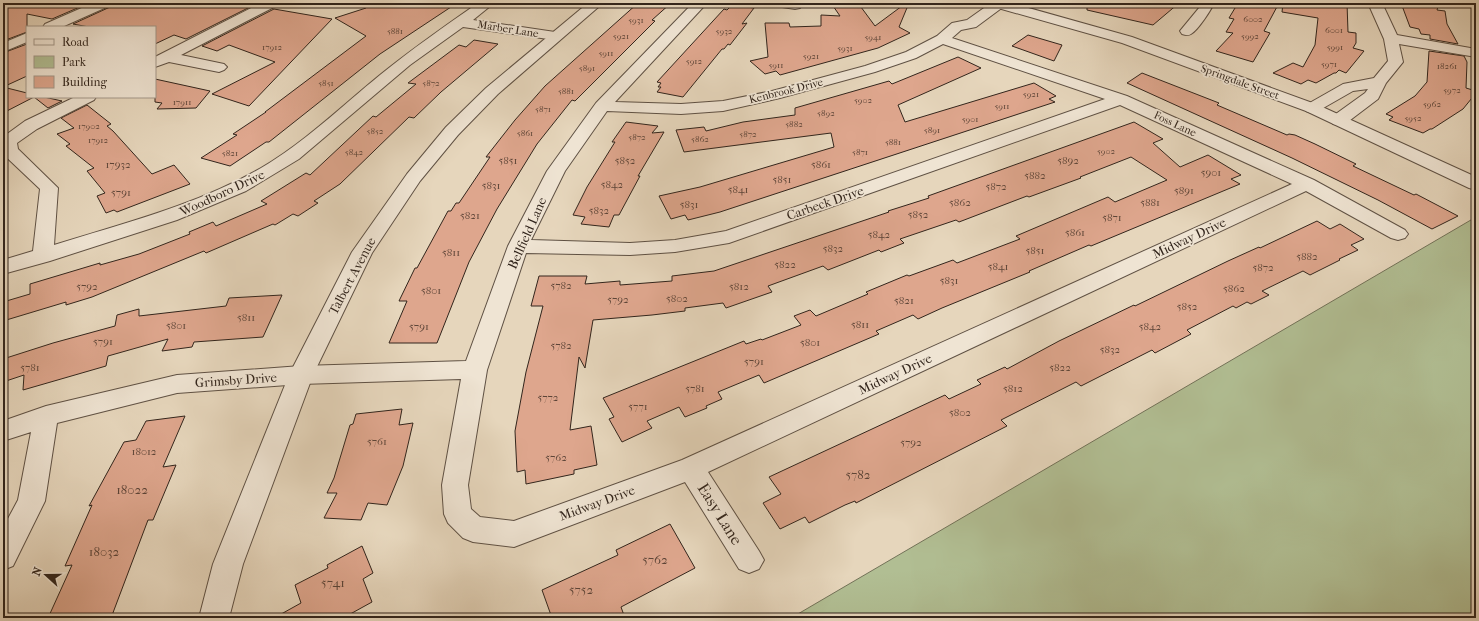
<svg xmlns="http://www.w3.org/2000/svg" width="1479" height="621" viewBox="0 0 1479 621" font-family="'IM FELL French Canon',serif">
	<rect width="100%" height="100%" fill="#e6d6bc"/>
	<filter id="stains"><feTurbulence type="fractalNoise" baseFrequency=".005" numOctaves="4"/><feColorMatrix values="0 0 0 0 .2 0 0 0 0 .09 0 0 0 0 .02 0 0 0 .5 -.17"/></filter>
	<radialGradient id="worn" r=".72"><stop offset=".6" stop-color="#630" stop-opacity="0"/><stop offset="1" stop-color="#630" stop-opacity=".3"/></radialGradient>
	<polygon fill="#b1be93" stroke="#727258" points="1476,217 1476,618 791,618"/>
	<g fill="#dea68d" stroke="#32251c">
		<polygon points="3,3 89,3 52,19 27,14 27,32 3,41"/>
		<polygon points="112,3 245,3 254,5 186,39 174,35 155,44 155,27 89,27 73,24 110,7"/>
		<polygon points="370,3 457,3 380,54 269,142 266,142 230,166 201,158 237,135 233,134 266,112 265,112 366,36 335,18 366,8"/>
		<polygon points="638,3 671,3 652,20 655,21 575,101 572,100 537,144 497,209 469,262 437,343 389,343 407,301 399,301 415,268 417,268 448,211 451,211 456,203 459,203 490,157 486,157 515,120 545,86"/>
		<polygon points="831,3 858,3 875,26 906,3 909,3 899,27 910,33 878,48 780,75 776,71 765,74 750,61 768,57 765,23 789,23 790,27 821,26 821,15 840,16"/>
		<polygon points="1087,3 1179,3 1153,25 1087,10"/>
		<polygon points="1238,3 1279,3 1264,31 1270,33 1253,62 1216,51 1233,33 1226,32 1234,19 1229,18"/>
		<polygon points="1283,3 1347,3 1348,32 1356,33 1356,43 1353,48 1364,51 1346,73 1339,70 1336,73 1334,73 1316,83 1308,80 1301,84 1273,73 1293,63 1303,67 1315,45 1318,18 1282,12"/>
		<polygon points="1401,3 1439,3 1437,10 1445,11 1447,24 1458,44 1430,39 1430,35 1421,34 1419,29 1410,27"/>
		<polygon points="732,5 754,8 742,24 747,23 730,45 728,44 724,49 722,49 683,97 657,92 661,87 658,87 661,83 657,82 724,9 727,10"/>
		<polygon points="274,9 332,19 249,106 212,94 275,62 229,45 217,51 202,46"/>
		<polygon points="1028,35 1062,45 1054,61 1012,46"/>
		<polygon points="474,40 498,44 441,92 414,118 409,117 340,184 314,201 318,203 298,216 293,214 275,225 273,224 206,253 204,251 92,297 66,305 66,302 3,321 3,302 30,294 30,284 100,263 100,265 139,254 190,234 189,232 213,222 216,226 267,204 261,201 306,173 310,175 373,116 376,117 416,84 408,83 459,45 466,47"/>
		<polygon points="27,44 27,76 3,87 27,93 27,97 44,97 62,101 48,108 34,97 3,113 3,53"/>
		<polygon points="1429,51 1464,56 1467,62 1466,88 1476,91 1476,93 1463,109 1432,129 1430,129 1423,133 1389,120 1393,117 1386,114 1415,96 1427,82"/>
		<polygon points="958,57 981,68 898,105 905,122 1034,83 1056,96 1049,99 1055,102 720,212 688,220 685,215 671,219 659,196 700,187 834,147 831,133 684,152 676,130 704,127 706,131 743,122 795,115 795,108 889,81 892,84"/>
		<polygon points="1142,73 1219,103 1217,105 1287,135 1289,134 1295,135 1315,144 1356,164 1353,166 1414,195 1416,194 1458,216 1432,229 1378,200 1292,158 1127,83"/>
		<polygon points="155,79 210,91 196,108 157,109 162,103 155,102"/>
		<polygon points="87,105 111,124 107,126 113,131 152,174 174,165 190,184 117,212 114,210 106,213 97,196 105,193 87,171 94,168 66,146 70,144 57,134 74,128 61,118"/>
		<polygon points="626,122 658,126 652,133 664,132 638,176 640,176 619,215 614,215 609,227 581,224 585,217 573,215 587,187 615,142 612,142"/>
		<polygon points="1134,122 1163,139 1153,143 1180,167 1208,155 1241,175 1231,179 1240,184 1091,246 1089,245 1029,271 1030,272 942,308 918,319 913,315 876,331 879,334 764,383 759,375 718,392 722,399 706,406 707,408 685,417 679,407 647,421 652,428 622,442 609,419 614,417 603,398 744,341 746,344 761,339 762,340 801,325 794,316 810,310 816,316 868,294 866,292 907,275 909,276 953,260 957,263 1020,239 1016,236 1108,197 1115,202 1167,180 1131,157 1080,177 1081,178 1029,197 1027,196 959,222 956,220 900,239 904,243 881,252 879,250 828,270 823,266 768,286 772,292 726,308 723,303 685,308 685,311 652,315 593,320 585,368 579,357 570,430 591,426 597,465 574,470 574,474 526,484 525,470 517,472 515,431 526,372 543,306 531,306 539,276 587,276 585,284 620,281 620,285 672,281 672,276 714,271 889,212 888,211 929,198 928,196"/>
		<polygon points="1317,221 1330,229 1340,224 1364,239 1351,245 1358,250 1339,259 1340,260 1310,275 1303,271 1262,291 1269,295 1251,304 1247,302 1236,308 1233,306 1187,330 1191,334 1155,353 1152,350 1081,386 1076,382 1001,420 1007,426 856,503 855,501 845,505 809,523 805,517 780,529 763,503 781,494 769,477 945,395 949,399 981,384 977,380 1005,367 1007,369 1059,341 1134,305 1135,306 1228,261 1259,247 1260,248"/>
		<polygon points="282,295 263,337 194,342 192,347 162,351 168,339 108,356 106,366 23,390 24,375 3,382 3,359 53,343 115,326 117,315 139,309 139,316 226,306 229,298"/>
		<polygon points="402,409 399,425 413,423 403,466 387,505 368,503 361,520 324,518 337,493 327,493 334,478 350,425 353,424 356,414"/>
		<polygon points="185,416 163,467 176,465 153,520 148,520 111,618 48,618 72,565 65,566 92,505 89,506 124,442 136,440 146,421"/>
		<polygon points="670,524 695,568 621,607 625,618 552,618 542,590 618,555 616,550"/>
		<polygon points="362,546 373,573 363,579 372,602 343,618 274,618 301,603 295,585 328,568 327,565"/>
	</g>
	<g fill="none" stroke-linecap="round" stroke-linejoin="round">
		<g stroke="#5f5144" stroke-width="2">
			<g id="minor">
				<polygon points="93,3 111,3 109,6 62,27 43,27 45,24"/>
				<polygon points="261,3 278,3 276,6 181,55 224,64 227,67 224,70 219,72 169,62 155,67 155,57"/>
				<path d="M 478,3 L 494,3 L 473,20 L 555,32 L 560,33 L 562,36 L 560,39 L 555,40 L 463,27 L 410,65 L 299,159 L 246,191 L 177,220 L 50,261 L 3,274 L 3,260 L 33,251 L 40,189 L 3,154 L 3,137 L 25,121 L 75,97 L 96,97 L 94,100 L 37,129 L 17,143 L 18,149 L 58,188 L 54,245 C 125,223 197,205 261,168 C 304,143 342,106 380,75 C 412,49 445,26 478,3 Z"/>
				<path d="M 693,3 L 707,3 L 615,102 L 681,104 L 723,101 L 772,91 L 865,66 L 906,52 L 937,36 L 952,23 L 967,20 L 991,3 L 1004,3 L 1003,7 L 976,27 L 961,30 L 952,38 L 1127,96 L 1314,180 L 1405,230 L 1408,234 L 1405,238 L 1398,240 L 1391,238 L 1306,191 L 708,472 L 759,551 L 764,560 L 759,569 L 749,573 L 739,569 L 685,482 L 514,547 L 473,542 L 463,538 L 448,523 L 444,514 L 442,485 L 461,379 L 301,384 L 177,393 L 57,423 L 45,501 L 13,566 L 3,570 L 3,528 L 18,500 L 31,432 L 3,441 L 3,421 L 46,406 L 177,375 L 301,366 L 466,361 L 508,246 L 547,171 L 596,103 ZM 943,44 L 1105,99 L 726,231 L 675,240 L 630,243 L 531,240 L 565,171 L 607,111 L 681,114 L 723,111 L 780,98 L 875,72 L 916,58 ZM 1120,105 L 1292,184 L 682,460 L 514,521 L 480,517 L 471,509 L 468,485 L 487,370 L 526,253 L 630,255 L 675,252 L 729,243 Z"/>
				<polygon points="774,3 800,3 802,5 800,8 795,9 776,6"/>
				<path d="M 1200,3 L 1214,3 C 1211,10 1198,30 1191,34 C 1188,36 1185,35 1182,34 L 1180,31 L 1199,8 Z"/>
				<polygon points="1368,3 1382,3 1397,35 1476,49 1476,57 1399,44 1403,62 1386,83 1378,99 1345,124 1339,125 1333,124 1331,120 1333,116 1365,93 1368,89 1353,91 1318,111 1312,113 1306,111 1304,108 1306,105 1343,84 1374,78 1388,61 1384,39"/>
				<polygon points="27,33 27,42 3,52 3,43"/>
			</g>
		</g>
		<g stroke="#5f5144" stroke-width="2">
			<g id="tertiary">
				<polygon points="588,3 603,3 498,94 458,135 420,181 372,253 313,375 243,564 229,618 199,618 213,564 289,375 352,252 407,174 446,127 486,88"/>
				<polygon points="989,3 1011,3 1132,37 1318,105 1476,177 1476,190 1469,188 1306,111 1122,43 991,6"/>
			</g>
		</g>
		<use href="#minor" fill="#efe4d3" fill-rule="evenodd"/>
		<use href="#tertiary" fill="#efe4d3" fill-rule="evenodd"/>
	</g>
	<g text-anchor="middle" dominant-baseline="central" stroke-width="3.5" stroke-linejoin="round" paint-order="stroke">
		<g font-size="9" fill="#5d4538">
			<text x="1253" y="19">6002</text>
			<text x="636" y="20">5931</text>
			<text x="1334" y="30">6001</text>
			<text x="395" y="31">5881</text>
			<text x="724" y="31">5932</text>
			<text x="621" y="36">5921</text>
			<text x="1250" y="36">5992</text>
			<text x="873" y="37">5941</text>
			<text x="272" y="47">17912</text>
			<text x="1335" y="47">5991</text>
			<text x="845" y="48">5931</text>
			<text x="606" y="53">5911</text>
			<text x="811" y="56">5921</text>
			<text x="694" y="61">5912</text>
			<text x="1329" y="64">5971</text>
			<text x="776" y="65">5911</text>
			<text x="1447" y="66">18261</text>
			<text x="587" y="68">5891</text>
			<text x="326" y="83">5851</text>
			<text x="431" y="83">5872</text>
			<text x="1452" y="90">5972</text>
			<text x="566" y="91">5881</text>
			<text x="1031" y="94">5921</text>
			<text x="863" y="100">5902</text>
			<text x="182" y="102">17911</text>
			<text x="1432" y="104">5962</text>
			<text x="1002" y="106">5911</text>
			<text x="543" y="109">5871</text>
			<text x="826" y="113">5892</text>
			<text x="1413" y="118">5952</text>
			<text x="970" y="119">5901</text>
			<text x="794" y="124">5882</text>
			<text x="89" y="126">17902</text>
			<text x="932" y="130">5891</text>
			<text x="375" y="131">5852</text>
			<text x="525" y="133">5861</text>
			<text x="748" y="134">5872</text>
			<text x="637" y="137">5872</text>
			<text x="700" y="139">5862</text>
			<text x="98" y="140">17912</text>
			<text x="893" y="142">5881</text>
			<text x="1106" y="151">5902</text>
			<text x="354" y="152">5842</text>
			<text x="860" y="152">5871</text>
			<text x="230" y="153">5821</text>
		</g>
		<g font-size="11" fill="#32251c" stroke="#efe4d3">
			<text transform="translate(508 29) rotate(9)">Marber Lane</text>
			<text transform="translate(1240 82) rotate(20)">Springdale Street</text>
			<text transform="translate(786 91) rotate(-14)">Kenbrook Drive</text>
			<text transform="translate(1175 124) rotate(25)">Foss Lane</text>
		</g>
		<g font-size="11" fill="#5d4538">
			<text x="508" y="160">5851</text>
			<text x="625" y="160">5852</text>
			<text x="1068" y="160">5892</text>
			<text x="118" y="164">17932</text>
			<text x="821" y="164">5861</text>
			<text x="1211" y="172">5901</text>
			<text x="1035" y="175">5882</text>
			<text x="782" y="179">5851</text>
			<text x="612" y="184">5842</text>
			<text x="491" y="185">5831</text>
			<text x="996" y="186">5872</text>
			<text x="738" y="189">5841</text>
			<text x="1184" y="190">5891</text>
			<text x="121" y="192">5791</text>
			<text x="960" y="202">5862</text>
			<text x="1150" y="202">5881</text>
			<text x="689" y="204">5831</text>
			<text x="599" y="210">5832</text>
			<text x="918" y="214">5852</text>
			<text x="470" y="215">5821</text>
			<text x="1112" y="217">5871</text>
			<text x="1075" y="232">5861</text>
			<text x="879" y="234">5842</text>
			<text x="833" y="248">5832</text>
			<text x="1035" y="250">5851</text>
			<text x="451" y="252">5811</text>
			<text x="1307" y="256">5882</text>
			<text x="785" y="264">5822</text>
			<text x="998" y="266">5841</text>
			<text x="1263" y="267">5872</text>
			<text x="949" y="280">5831</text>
			<text x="561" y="285">5782</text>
			<text x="87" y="286">5792</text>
			<text x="739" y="286">5812</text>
			<text x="1234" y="288">5862</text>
			<text x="431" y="290">5801</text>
			<text x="677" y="298">5802</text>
			<text x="618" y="299">5792</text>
			<text x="904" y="300">5821</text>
			<text x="1187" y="306">5852</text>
			<text x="246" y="317">5811</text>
			<text x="860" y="324">5811</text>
			<text x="176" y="325">5801</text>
			<text x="419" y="326">5791</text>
			<text x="1150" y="326">5842</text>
			<text x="103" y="341">5791</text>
			<text x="810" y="342">5801</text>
			<text x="561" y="345">5782</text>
			<text x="1110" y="349">5832</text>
			<text x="754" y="361">5791</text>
			<text x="30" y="367">5781</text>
			<text x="1060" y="367">5822</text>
			<text x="695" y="388">5781</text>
			<text x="1013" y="388">5812</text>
			<text x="548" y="397">5772</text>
			<text x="638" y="406">5771</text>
			<text x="960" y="412">5802</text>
			<text x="377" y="441">5761</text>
			<text x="911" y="442">5792</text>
			<text x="144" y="451">18012</text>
			<text x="556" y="457">5762</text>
		</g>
		<g font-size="13" fill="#32251c" stroke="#efe4d3">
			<text transform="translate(222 193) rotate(-25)">Woodboro Drive</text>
			<text transform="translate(825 203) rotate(-19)">Carbeck Drive</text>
			<text transform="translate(527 233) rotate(-66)">Bellfield Lane</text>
			<text transform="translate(1189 238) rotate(-25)">Midway Drive</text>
			<text transform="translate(352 276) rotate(-62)">Talbert Avenue</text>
			<text transform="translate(895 374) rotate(-25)">Midway Drive</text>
			<text transform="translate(236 380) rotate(-4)">Grimsby Drive</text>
			<text transform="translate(597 503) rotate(-20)">Midway Drive</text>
		</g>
		<g font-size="13" fill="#5d4538">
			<text x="858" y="474">5782</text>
			<text x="132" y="489">18022</text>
			<text x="104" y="551">18032</text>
			<text x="655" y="559">5762</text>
			<text x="333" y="582">5741</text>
			<text x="581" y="589">5752</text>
		</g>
		<g font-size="16" fill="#32251c" stroke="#efe4d3">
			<text transform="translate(720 514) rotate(58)">Easy Lane</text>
		</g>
	</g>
	<rect width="1479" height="621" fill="none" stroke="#e6d6bc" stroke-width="16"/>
	<rect x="4" y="4" width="1471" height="613" fill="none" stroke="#32251c" stroke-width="2"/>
	<rect x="8" y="8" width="1463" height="605" fill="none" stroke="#32251c"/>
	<rect x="26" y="26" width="130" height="72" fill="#efe4d3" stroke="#a3988a"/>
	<rect x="34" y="39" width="20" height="6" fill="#efe4d3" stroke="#a3988a"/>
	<text x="62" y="46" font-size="12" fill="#32251c">Road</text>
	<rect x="34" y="56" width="20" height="12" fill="#b1be93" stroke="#a3988a"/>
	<text x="62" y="66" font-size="12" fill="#32251c">Park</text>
	<rect x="34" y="76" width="20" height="12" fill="#dea68d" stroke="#a3988a"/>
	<text x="62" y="86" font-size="12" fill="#32251c">Building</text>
	<g transform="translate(46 575) rotate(291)" stroke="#efe4d3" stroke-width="3" paint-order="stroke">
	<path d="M0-3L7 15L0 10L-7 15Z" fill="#32251c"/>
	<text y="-6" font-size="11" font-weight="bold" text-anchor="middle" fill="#32251c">N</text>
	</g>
	<rect width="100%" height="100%" filter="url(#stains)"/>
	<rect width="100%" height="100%" fill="url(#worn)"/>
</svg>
